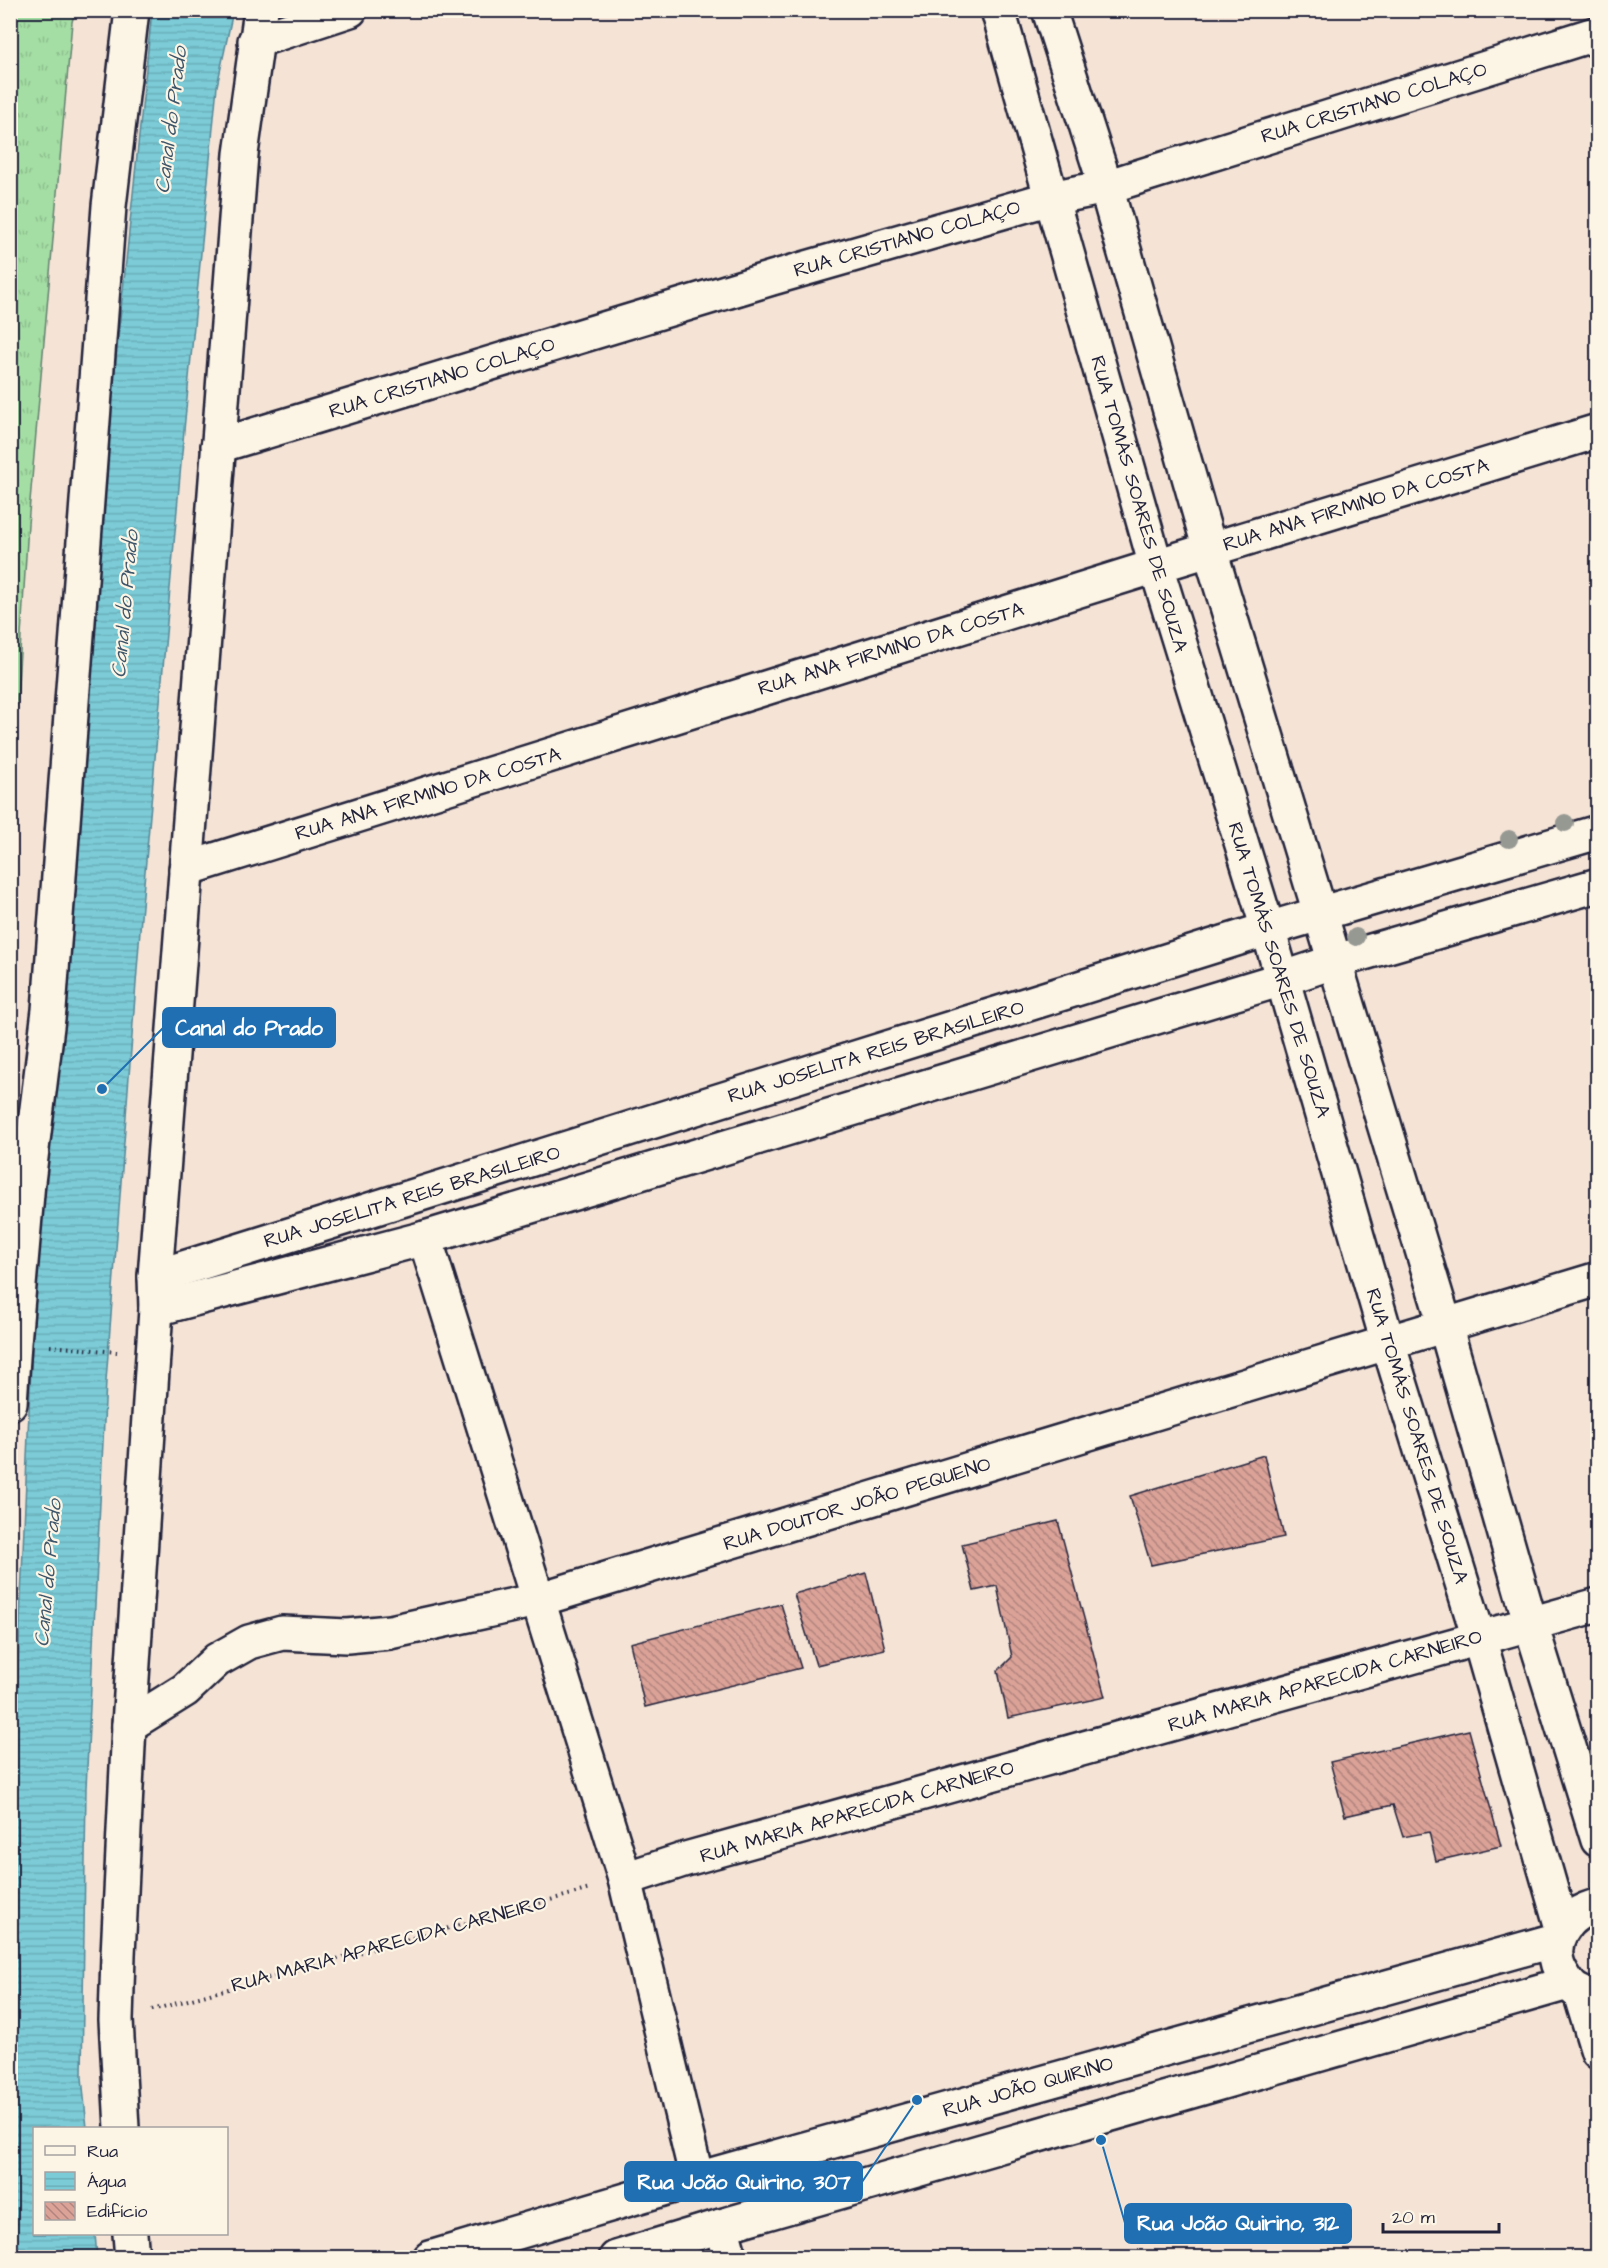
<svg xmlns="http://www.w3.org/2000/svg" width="1608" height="2268" viewBox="0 0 1608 2268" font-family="'Architects Daughter',sans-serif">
	<defs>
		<pattern id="grass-tufts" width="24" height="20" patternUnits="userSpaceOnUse" patternTransform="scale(1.5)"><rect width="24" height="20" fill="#a4dea4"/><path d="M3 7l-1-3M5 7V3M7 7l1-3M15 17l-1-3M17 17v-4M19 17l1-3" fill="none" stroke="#8dbe8e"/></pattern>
		<pattern id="water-rules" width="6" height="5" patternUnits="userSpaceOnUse" patternTransform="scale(1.5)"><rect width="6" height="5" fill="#7bcbd6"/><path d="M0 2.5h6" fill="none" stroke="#6aaeb9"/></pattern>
		<pattern id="building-back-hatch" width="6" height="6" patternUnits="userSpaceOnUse" patternTransform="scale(1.5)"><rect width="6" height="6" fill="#dba298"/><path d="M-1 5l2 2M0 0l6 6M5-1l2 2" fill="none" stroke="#b1847d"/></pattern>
	</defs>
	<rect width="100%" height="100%" fill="#f5e4d6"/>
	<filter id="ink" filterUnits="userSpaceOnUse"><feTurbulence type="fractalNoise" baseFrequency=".0167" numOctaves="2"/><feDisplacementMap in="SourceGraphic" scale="12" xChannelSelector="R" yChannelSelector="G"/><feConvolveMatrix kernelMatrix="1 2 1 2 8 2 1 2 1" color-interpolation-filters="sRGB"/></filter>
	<g filter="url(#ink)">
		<polygon fill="url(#grass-tufts)" stroke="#638070" stroke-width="1.5" points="11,10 75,11 72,22 28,524 11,797"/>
		<polygon fill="url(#water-rules)" stroke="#578798" stroke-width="1.5" points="152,11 233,11 217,86 184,430 141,917 106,1381 86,1788 82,2077 87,2128 34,2128 34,2234 95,2234 97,2257 13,2257 10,2231 11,1830 36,1248 105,463"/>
		<g fill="url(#building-back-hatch)" stroke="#22223b" stroke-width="1.5">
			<polygon points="1264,1455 1284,1537 1151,1565 1130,1496"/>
			<polygon points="1058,1521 1105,1697 1008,1718 998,1671 1012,1657 997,1586 974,1591 962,1544"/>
			<polygon points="866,1573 885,1649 816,1665 794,1594"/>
			<polygon points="781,1604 801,1668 645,1707 630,1643"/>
			<polygon points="1469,1730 1501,1846 1436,1861 1429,1832 1403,1837 1393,1805 1345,1816 1330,1762"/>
		</g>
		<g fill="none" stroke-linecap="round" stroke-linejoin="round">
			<g stroke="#22223b" stroke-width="38">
				<g id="street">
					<polyline points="255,41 350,10"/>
					<polyline points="218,446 772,278 1051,198 1106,187 1598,33"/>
					<polyline points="186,869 1156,566 1598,431"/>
					<polyline points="425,1238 625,1879 697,2179"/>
					<polyline points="155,1277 1268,929 1598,832"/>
					<polyline points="156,1309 425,1238 1282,979 1333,962 1598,885"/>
					<polyline points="129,1725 185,1690 217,1660 249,1642 282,1633 347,1636 390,1632 537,1600 1598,1279"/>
					<polyline points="625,1879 686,1859 1598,1605"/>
					<polyline points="721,2226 730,2258"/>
				</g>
			</g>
			<g stroke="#22223b" stroke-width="38">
				<g id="secondary">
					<polyline points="998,10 1156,566 1268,929 1388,1343 1479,1638 1562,1928"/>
					<polyline points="1049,10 1106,187 1210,550 1445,1325 1531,1625 1598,1840"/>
					<path d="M 1598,1906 C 1565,1912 1544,1946 1563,1975 C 1567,1982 1572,1989 1579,1992 C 1584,1995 1592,1995 1598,1996"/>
					<polyline points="1580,1993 1598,2052"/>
					<polyline points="430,2258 697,2179 1556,1940"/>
					<polyline points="616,2258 721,2226 1568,1983"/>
				</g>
			</g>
			<g stroke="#22223b" stroke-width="38">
				<g id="primary">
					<polyline points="10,1403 14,1343 28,1182 49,1010 109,206 132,10"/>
					<polyline points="122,2128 116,2020 118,1955 129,1725 156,1309 155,1277 241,154 261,10"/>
					<polyline points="130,2234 132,2258"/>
				</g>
			</g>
			<g stroke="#22223b" stroke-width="4" stroke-dasharray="1.5 4.5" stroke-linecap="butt">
				<polyline points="50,1346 117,1352"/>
				<polyline points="152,2010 590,1889"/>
			</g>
			<use href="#street" stroke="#fcf5e5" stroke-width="33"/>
			<use href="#secondary" stroke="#fcf5e5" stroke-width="33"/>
			<use href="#primary" stroke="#fcf5e5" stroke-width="33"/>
		</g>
		<g fill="#969892">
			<circle cx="1565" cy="823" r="9"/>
			<circle cx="1509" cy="839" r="9"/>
			<circle cx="1356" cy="937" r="9"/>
		</g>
	</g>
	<g text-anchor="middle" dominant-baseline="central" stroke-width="4.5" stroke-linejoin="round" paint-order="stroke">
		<g font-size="20" fill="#22223b" stroke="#fcf5e5">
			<text transform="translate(1374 103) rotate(-17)">RUA CRISTIANO COLAÇO</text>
			<text transform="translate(907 239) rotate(-16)">RUA CRISTIANO COLAÇO</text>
			<text transform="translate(442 378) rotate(-17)">RUA CRISTIANO COLAÇO</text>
			<text transform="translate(1139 504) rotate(74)">RUA TOMÁS SOARES DE SOUZA</text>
			<text transform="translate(1356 505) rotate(-17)">RUA ANA FIRMINO DA COSTA</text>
			<text transform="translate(891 649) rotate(-17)">RUA ANA FIRMINO DA COSTA</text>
			<text transform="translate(428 794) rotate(-17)">RUA ANA FIRMINO DA COSTA</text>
			<text transform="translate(1279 970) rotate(73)">RUA TOMÁS SOARES DE SOUZA</text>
			<text transform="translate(876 1052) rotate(-17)">RUA JOSELITA REIS BRASILEIRO</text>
			<text transform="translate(412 1197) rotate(-17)">RUA JOSELITA REIS BRASILEIRO</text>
			<text transform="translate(1417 1436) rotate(73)">RUA TOMÁS SOARES DE SOUZA</text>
			<text transform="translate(857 1504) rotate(-17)">RUA DOUTOR JOÃO PEQUENO</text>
			<text transform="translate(1325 1681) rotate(-16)">RUA MARIA APARECIDA CARNEIRO</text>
			<text transform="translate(857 1812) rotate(-16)">RUA MARIA APARECIDA CARNEIRO</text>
			<text transform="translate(389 1944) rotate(-15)">RUA MARIA APARECIDA CARNEIRO</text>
			<text transform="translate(1028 2087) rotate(-16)">RUA JOÃO QUIRINO</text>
		</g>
		<g font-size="21" font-style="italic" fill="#3d556a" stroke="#fcf5e5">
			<text transform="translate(171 120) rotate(-83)">Canal do Prado</text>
			<text transform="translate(125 604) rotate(-85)">Canal do Prado</text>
			<text transform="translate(48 1573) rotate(-85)">Canal do Prado</text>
		</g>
	</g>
	<path fill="none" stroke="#1f6fb2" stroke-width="2" d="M102 1089L163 1028M917 2100L862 2182M1101 2140L1125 2223"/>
	<g fill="#1f6fb2" stroke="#fcf5e5" stroke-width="2">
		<circle cx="102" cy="1089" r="6"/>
		<circle cx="917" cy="2100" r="6"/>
		<circle cx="1101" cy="2140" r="6"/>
	</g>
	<g fill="#1f6fb2" stroke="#1f6fb2" stroke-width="2">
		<rect x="163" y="1008" width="172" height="39" rx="6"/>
		<rect x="625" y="2162" width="237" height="39" rx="6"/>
		<rect x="1125" y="2204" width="226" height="39" rx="6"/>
	</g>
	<g font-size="21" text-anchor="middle" font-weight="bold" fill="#fff">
		<text x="249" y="1035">Canal do Prado</text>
		<text x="744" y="2189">Rua João Quirino, 307</text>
		<text x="1238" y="2230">Rua João Quirino, 312</text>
	</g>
	<rect width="1608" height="2268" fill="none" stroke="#fcf5e5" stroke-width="36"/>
	<rect x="18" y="18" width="1572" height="2232" fill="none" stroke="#22223b" stroke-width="2" filter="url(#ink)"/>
	<rect x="33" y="2127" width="195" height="108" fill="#fcf5e5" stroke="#a5a1a1" stroke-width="1.5"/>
	<rect x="45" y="2146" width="30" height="9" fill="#fcf5e5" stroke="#a5a1a1" stroke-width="1.5"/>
	<text x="87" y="2157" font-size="18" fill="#22223b">Rua</text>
	<rect x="45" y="2172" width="30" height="18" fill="url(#water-rules)" stroke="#a5a1a1" stroke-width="1.5"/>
	<text x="87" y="2187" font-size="18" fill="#22223b">Água</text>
	<rect x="45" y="2202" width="30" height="18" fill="url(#building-back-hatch)" stroke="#a5a1a1" stroke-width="1.5"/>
	<text x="87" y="2217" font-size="18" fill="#22223b">Edifício</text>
	<path d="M1383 2223v9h116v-9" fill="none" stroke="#22223b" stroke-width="3"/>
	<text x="1392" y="2223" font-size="18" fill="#22223b" stroke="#fcf5e5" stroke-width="4.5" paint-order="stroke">20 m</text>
</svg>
